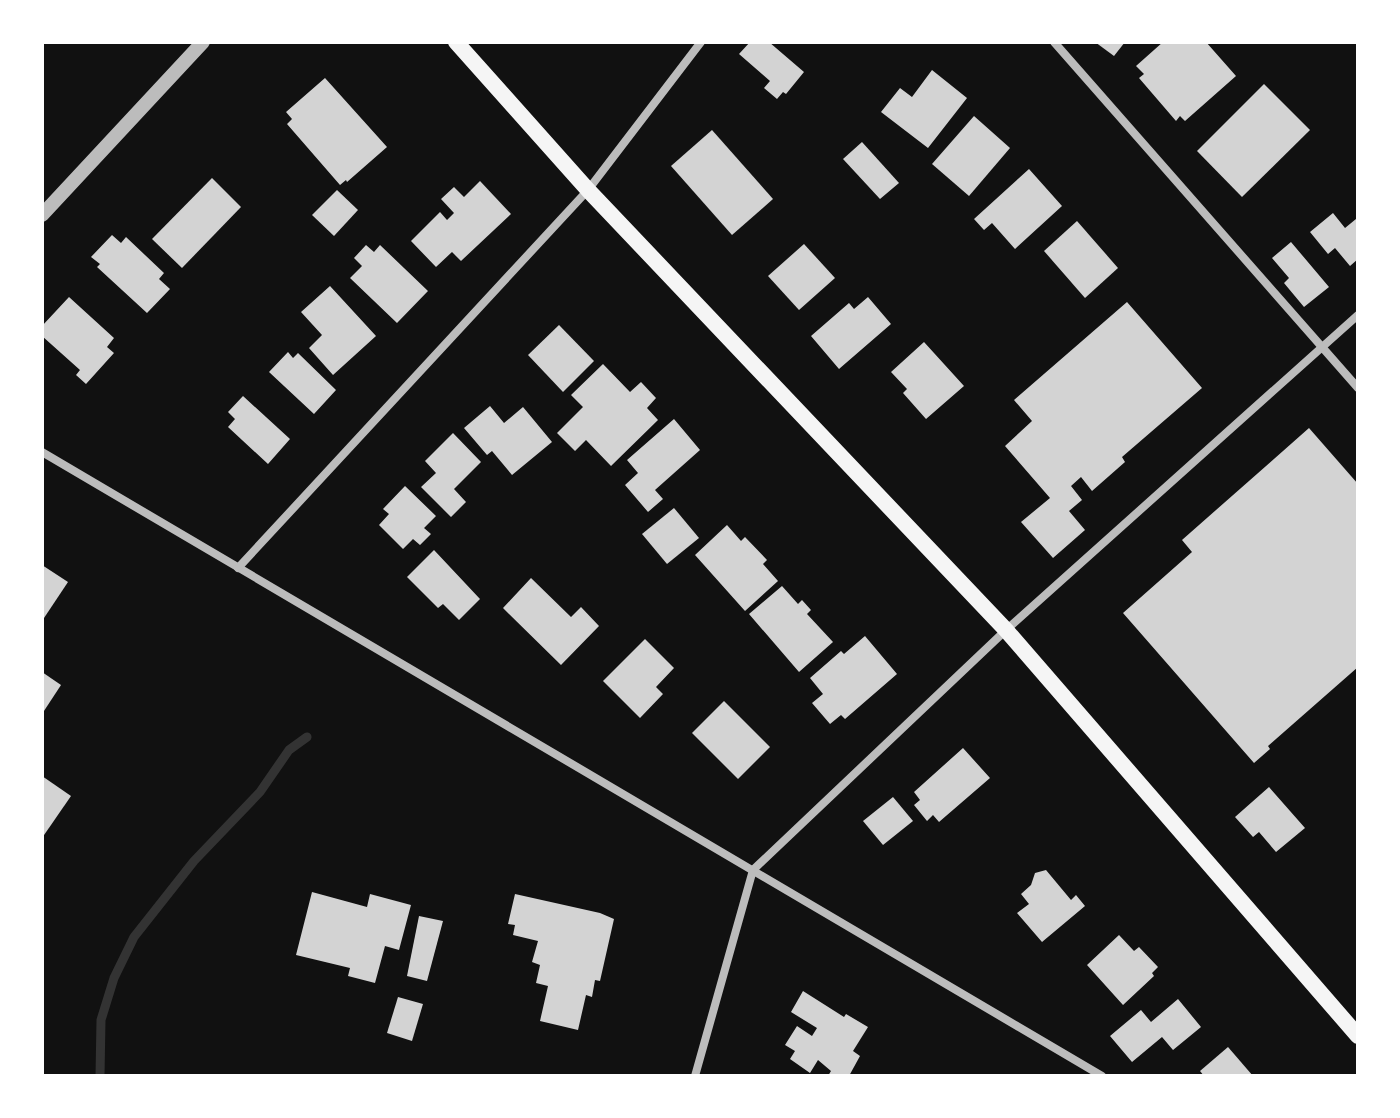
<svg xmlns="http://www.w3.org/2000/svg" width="1400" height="1118" viewBox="0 0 1400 1118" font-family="Helvetica,sans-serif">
	<rect width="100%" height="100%" fill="#111"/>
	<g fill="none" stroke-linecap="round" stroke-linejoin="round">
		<polyline stroke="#333" stroke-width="9" points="100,1076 101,1020 114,978 134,937 194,861 260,792 289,750 307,737"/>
	</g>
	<g fill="#d3d3d3">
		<polygon points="750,42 769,42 804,72 786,94 783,92 777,99 764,88 770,81 739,54"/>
		<polygon points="1095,42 1125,42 1114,56"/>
		<polygon points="1163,42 1206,42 1236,76 1185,121 1180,116 1176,121 1139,78 1144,74 1136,66"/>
		<polygon points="932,70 967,98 928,148 881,112 900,88 912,97"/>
		<polygon points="325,78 387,147 347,182 346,180 340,185 287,124 292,119 286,112"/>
		<polygon points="1264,84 1310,130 1242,197 1197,151"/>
		<polygon points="974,116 1010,148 969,196 932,164"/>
		<polygon points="712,130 773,199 732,235 671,166"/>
		<polygon points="862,142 899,183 880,199 843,159"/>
		<polygon points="1029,169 1062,206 1015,249 992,223 984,230 974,219"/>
		<polygon points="212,178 241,207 182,268 152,239"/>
		<polygon points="480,181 511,214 461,261 452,252 436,267 411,241 440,212 447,220 454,213 441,199 454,187 464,197"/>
		<polygon points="337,190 358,210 334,236 312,215"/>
		<polygon points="1333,213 1345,228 1356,219 1358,221 1358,259 1350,266 1335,248 1328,254 1310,232"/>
		<polygon points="1077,221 1118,268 1085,298 1044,251"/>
		<polygon points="112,235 121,243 126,237 164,273 159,279 170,289 147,313 97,267 100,264 91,257"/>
		<polygon points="1291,242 1329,287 1304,307 1284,283 1289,278 1272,258"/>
		<polygon points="804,244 835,278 799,310 768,276"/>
		<polygon points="366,245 374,252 380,245 428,291 397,323 350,278 362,266 354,258"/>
		<polygon points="330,286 376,336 333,375 309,348 322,335 301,312"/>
		<polygon points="69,297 114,338 107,347 114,353 86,384 76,375 80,370 42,336 42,326"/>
		<polygon points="868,297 891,324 839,369 811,336 849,303 854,309"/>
		<polygon points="1127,302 1202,388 1122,457 1125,462 1092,491 1081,477 1071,486 1082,500 1069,511 1085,530 1053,558 1021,522 1050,498 1005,446 1032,421 1014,400"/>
		<polygon points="559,325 594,361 563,392 528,355"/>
		<polygon points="924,342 964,386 926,419 903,393 907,389 891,372"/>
		<polygon points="288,352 293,358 298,353 336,390 314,414 269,372"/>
		<polygon points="603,364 630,392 641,382 656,398 647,408 658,420 611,466 586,440 575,451 557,433 583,407 571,395"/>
		<polygon points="243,396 290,439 268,464 228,427 235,419 228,412"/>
		<polygon points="490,406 504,423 523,407 552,442 512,475 492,451 487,455 464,428"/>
		<polygon points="674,419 700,450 655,490 663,499 648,512 625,485 638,473 627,460"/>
		<polygon points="1309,428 1358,484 1358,667 1268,746 1270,749 1254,763 1123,613 1192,552 1182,540"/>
		<polygon points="453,433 481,462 454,489 466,502 451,517 421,487 436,473 425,461"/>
		<polygon points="405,486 436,516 424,528 431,534 420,545 413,539 403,549 379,525 389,514 383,509"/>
		<polygon points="674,508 699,538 667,564 642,534"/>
		<polygon points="727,525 741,541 745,537 767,560 763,564 778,581 745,611 695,555"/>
		<polygon points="434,550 480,599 459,620 443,604 438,608 407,577"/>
		<polygon points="42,565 68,582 42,621"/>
		<polygon points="531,578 571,617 581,607 599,626 561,665 503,608"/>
		<polygon points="782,586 798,604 802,600 811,610 807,614 833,642 799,672 749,614"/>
		<polygon points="865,636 897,674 845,719 841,715 830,724 812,703 823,694 810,678 841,651 844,654"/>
		<polygon points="645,639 674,668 656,687 663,694 640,718 603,681"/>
		<polygon points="42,672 61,685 42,714"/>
		<polygon points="724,701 770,747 738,779 692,733"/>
		<polygon points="963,748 990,778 939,822 933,815 927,821 914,805 920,800 914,792"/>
		<polygon points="42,776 71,796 42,838"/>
		<polygon points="1269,787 1305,828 1276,852 1259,832 1253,837 1235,817"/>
		<polygon points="893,797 913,821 883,845 863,821"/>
		<polygon points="1046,870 1071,900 1076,895 1085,906 1042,942 1017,913 1029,904 1021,894 1031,885 1035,873"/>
		<polygon points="312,892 367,907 370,894 411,905 399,950 385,946 375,983 348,976 350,968 296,955"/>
		<polygon points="515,894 600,913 614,919 600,981 595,980 592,997 586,995 578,1030 540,1021 548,986 536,983 540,965 532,962 538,941 513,935 515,925 508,924"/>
		<polygon points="419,916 443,921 427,981 407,976"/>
		<polygon points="1119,935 1134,951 1139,947 1158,967 1152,973 1154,976 1123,1005 1087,965"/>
		<polygon points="803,991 844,1017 846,1014 868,1027 853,1051 860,1056 849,1076 828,1076 831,1071 818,1060 810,1073 790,1059 795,1051 785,1045 797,1026 812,1036 817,1028 791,1012"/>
		<polygon points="398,997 423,1004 412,1041 387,1033"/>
		<polygon points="1178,999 1201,1027 1173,1050 1162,1037 1132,1062 1110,1036 1141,1010 1151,1022"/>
		<polygon points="1228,1047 1253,1076 1204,1076 1200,1071"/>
	</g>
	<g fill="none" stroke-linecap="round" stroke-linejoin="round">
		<g stroke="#bcbcbc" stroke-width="8">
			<polyline points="1054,42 1358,388"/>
			<polyline points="42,452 1102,1076"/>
			<polyline points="238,568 588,190 701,42"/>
			<polyline points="695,1076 753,870 1006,630 1358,315"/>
		</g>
		<polyline stroke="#bcbcbc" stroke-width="14" points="42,215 203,42"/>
		<polyline stroke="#f5f5f5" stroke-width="16" points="456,42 588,190 1006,630 1358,1036"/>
	</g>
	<rect width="1400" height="1118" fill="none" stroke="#ffffff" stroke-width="88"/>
</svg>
